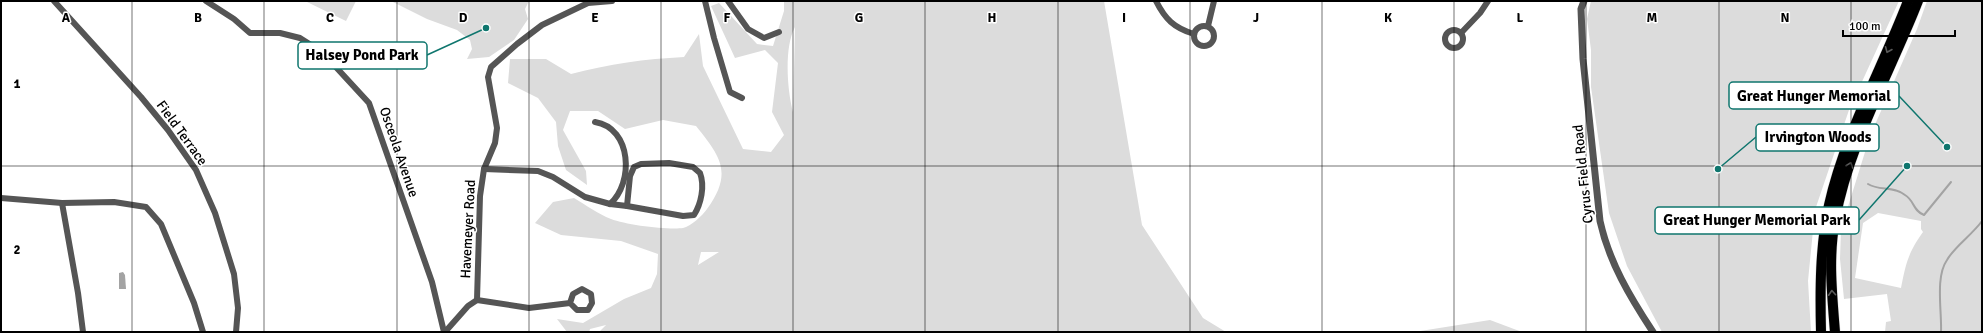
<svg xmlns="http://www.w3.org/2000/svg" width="1983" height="333" viewBox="0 0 1983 333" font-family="Signika,sans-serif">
	<rect width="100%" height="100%" fill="#fff"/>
	<g fill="#dcdcdc" fill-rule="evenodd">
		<polygon points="305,1 356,1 346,21"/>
		<polygon points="391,1 529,1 525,9 528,19 514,40 489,57 467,59 472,49 470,40 457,30 427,19"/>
		<path d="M 784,1 L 1104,1 L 1142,225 L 1203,318 L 1226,332 L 599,332 L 606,325 L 590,329 L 589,332 L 567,332 L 557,319 L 583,323 L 624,299 L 651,288 L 657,274 L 658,254 L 621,241 L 561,235 L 535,223 L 553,202 L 574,198 C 586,205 598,214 611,219 C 626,225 668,230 683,228 C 691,226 702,216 707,209 C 733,173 721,157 696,126 L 663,120 L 625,129 L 598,111 L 570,111 L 563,130 L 586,171 L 587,185 L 566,170 L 558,146 L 556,122 L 538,98 L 508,83 L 510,59 L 546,59 L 571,74 C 609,64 645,59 684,57 L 699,34 L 703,66 L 743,149 L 771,152 L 784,135 L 772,112 L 778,63 L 765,50 L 735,58 L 711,6 L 719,3 L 757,44 L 773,46 L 784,11 ZM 795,27 L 793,112 C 787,90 784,47 795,27 ZM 701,252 L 719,252 L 698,265 Z"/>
		<polygon points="1591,1 1899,1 1849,110 1815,210 1808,281 1811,332 1662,332 1627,266 1609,213 1591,87 1591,50 1587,19"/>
		<path d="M 1927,1 L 1982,1 L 1982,332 L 1885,332 L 1886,322 L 1891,321 L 1887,294 L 1844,299 L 1840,259 L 1841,229 L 1870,136 L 1917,29 ZM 1878,213 L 1921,221 L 1921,229 L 1923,232 C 1908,253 1906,263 1901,288 L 1855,278 L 1863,223 Z"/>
		<polygon points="1490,320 1522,332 1414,332"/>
	</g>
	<polygon fill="#a3a3a3" points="119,273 123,272 125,275 126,289 119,289"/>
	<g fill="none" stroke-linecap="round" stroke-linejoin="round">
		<g stroke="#a3a3a3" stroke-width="2">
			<path d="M 1868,184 C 1879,191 1894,186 1905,195 C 1915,201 1912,210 1924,215 L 1951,182"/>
			<path d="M 1941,332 C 1942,311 1935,277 1947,260 C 1954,247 1972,235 1982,221"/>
		</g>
		<g stroke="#dbdbdb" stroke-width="11">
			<g id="trunk">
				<path d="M 1821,332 C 1820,290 1820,246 1829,205 C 1845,134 1882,69 1908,1"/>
				<path d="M 1835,332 C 1832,294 1828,257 1835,220 C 1849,143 1890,73 1918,1"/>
			</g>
		</g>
		<g stroke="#555" stroke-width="6">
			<polyline points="54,1 141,97 168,130 196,170 215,213 234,274 238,308 236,332"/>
			<polyline points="206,1 234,19 250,33 280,33 300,38 322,52 369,103 432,282 444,332"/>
			<polyline points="705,1 714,38 730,92 742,98"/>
			<polyline points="728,1 748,29 764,38 779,32"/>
			<path d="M 1156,1 C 1165,19 1174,28 1194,34"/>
			<polyline points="1208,26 1214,1"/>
			<circle cx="1204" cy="36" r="10"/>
			<circle cx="1454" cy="39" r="9"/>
			<polyline points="1461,33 1480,13 1488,1"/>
			<path d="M 595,122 C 632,128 634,183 610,204"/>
			<path d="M 669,163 L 693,167 L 700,173 C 705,186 701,204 694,215 L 683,216 L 627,206 L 630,176 L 634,167 L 641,164 Z"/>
			<polyline points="484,169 538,171 553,177 585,197 610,204 627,206"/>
			<polyline points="1,198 62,203 114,202 146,207 161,224 194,303 203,332"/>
			<polyline points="62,203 78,293 83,332"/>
			<polyline points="477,300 529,308 570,303 573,294 582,289 591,294 592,303 588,310 577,310 570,303"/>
			<polyline points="445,332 468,306 477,300 480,196 484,169 495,143 497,128 488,77 491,67 517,44 542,25 588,3 612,1"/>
		</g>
		<path stroke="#555" stroke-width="7" d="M 1584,1 L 1581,9 L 1583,59 L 1600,221 C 1609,262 1630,297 1653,332"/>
		<use href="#trunk" stroke="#000" stroke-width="10"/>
	</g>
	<defs><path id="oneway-chevron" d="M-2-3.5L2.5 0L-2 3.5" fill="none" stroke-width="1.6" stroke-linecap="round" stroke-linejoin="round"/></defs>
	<g stroke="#595959">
		<use href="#oneway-chevron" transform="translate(1888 50) rotate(113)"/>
		<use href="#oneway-chevron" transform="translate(1850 165) rotate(-71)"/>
		<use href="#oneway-chevron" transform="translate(1832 293) rotate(-94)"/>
	</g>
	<path fill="none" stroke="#000" stroke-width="1" stroke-opacity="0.55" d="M 132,1 L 132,332M 264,1 L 264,332M 397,1 L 397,332M 529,1 L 529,332M 661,1 L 661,332M 793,1 L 793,332M 925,1 L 925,332M 1058,1 L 1058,332M 1190,1 L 1190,332M 1322,1 L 1322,332M 1454,1 L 1454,332M 1586,1 L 1586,332M 1719,1 L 1719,332M 1851,1 L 1851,332M 1,166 L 1982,166"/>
	<g text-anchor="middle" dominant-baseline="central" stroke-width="3" stroke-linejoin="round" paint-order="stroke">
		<g font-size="14" fill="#000" stroke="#fff">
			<text transform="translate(182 133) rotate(54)">Field Terrace</text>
			<text transform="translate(399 152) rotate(71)">Osceola Avenue</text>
			<text transform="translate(1583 174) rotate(-96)">Cyrus Field Road</text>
			<text transform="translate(468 229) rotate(-87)">Havemeyer Road</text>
		</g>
	</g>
	<g font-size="13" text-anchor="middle" font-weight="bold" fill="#000" stroke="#fff" stroke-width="3" stroke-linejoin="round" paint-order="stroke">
		<text x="66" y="22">A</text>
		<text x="198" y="22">B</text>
		<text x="330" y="22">C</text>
		<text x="463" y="22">D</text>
		<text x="595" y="22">E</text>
		<text x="727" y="22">F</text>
		<text x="859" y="22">G</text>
		<text x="992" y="22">H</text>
		<text x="1124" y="22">I</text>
		<text x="1256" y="22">J</text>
		<text x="1388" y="22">K</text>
		<text x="1520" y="22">L</text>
		<text x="1652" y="22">M</text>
		<text x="1785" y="22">N</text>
		<text x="17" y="88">1</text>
		<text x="17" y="254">2</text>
	</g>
	<path fill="none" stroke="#0f766e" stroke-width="1.5" d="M486 28L427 55M1947 147L1899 96M1718 169L1756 137M1907 166L1859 220"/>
	<g fill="#0f766e" stroke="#fff" stroke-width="1.5">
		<circle cx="486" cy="28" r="4"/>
		<circle cx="1947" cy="147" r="4"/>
		<circle cx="1718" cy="169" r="4"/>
		<circle cx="1907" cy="166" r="4"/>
	</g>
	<g fill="#fff" stroke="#0f766e" stroke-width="1.5">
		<rect x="298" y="42" width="129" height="27" rx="4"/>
		<rect x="1729" y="82" width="170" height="27" rx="4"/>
		<rect x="1756" y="124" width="123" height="27" rx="4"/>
		<rect x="1655" y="207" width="204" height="27" rx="4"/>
	</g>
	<g font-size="15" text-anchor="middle" font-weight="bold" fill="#000">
		<text x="362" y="60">Halsey Pond Park</text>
		<text x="1814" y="101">Great Hunger Memorial</text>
		<text x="1818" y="142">Irvington Woods</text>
		<text x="1757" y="225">Great Hunger Memorial Park</text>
	</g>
	<rect width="1983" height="333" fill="none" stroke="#000000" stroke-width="4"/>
	<path d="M1843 30v6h112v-6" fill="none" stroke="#000000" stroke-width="2"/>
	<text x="1849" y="30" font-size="12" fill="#000000" stroke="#ffffff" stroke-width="3" paint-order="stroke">100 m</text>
</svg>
